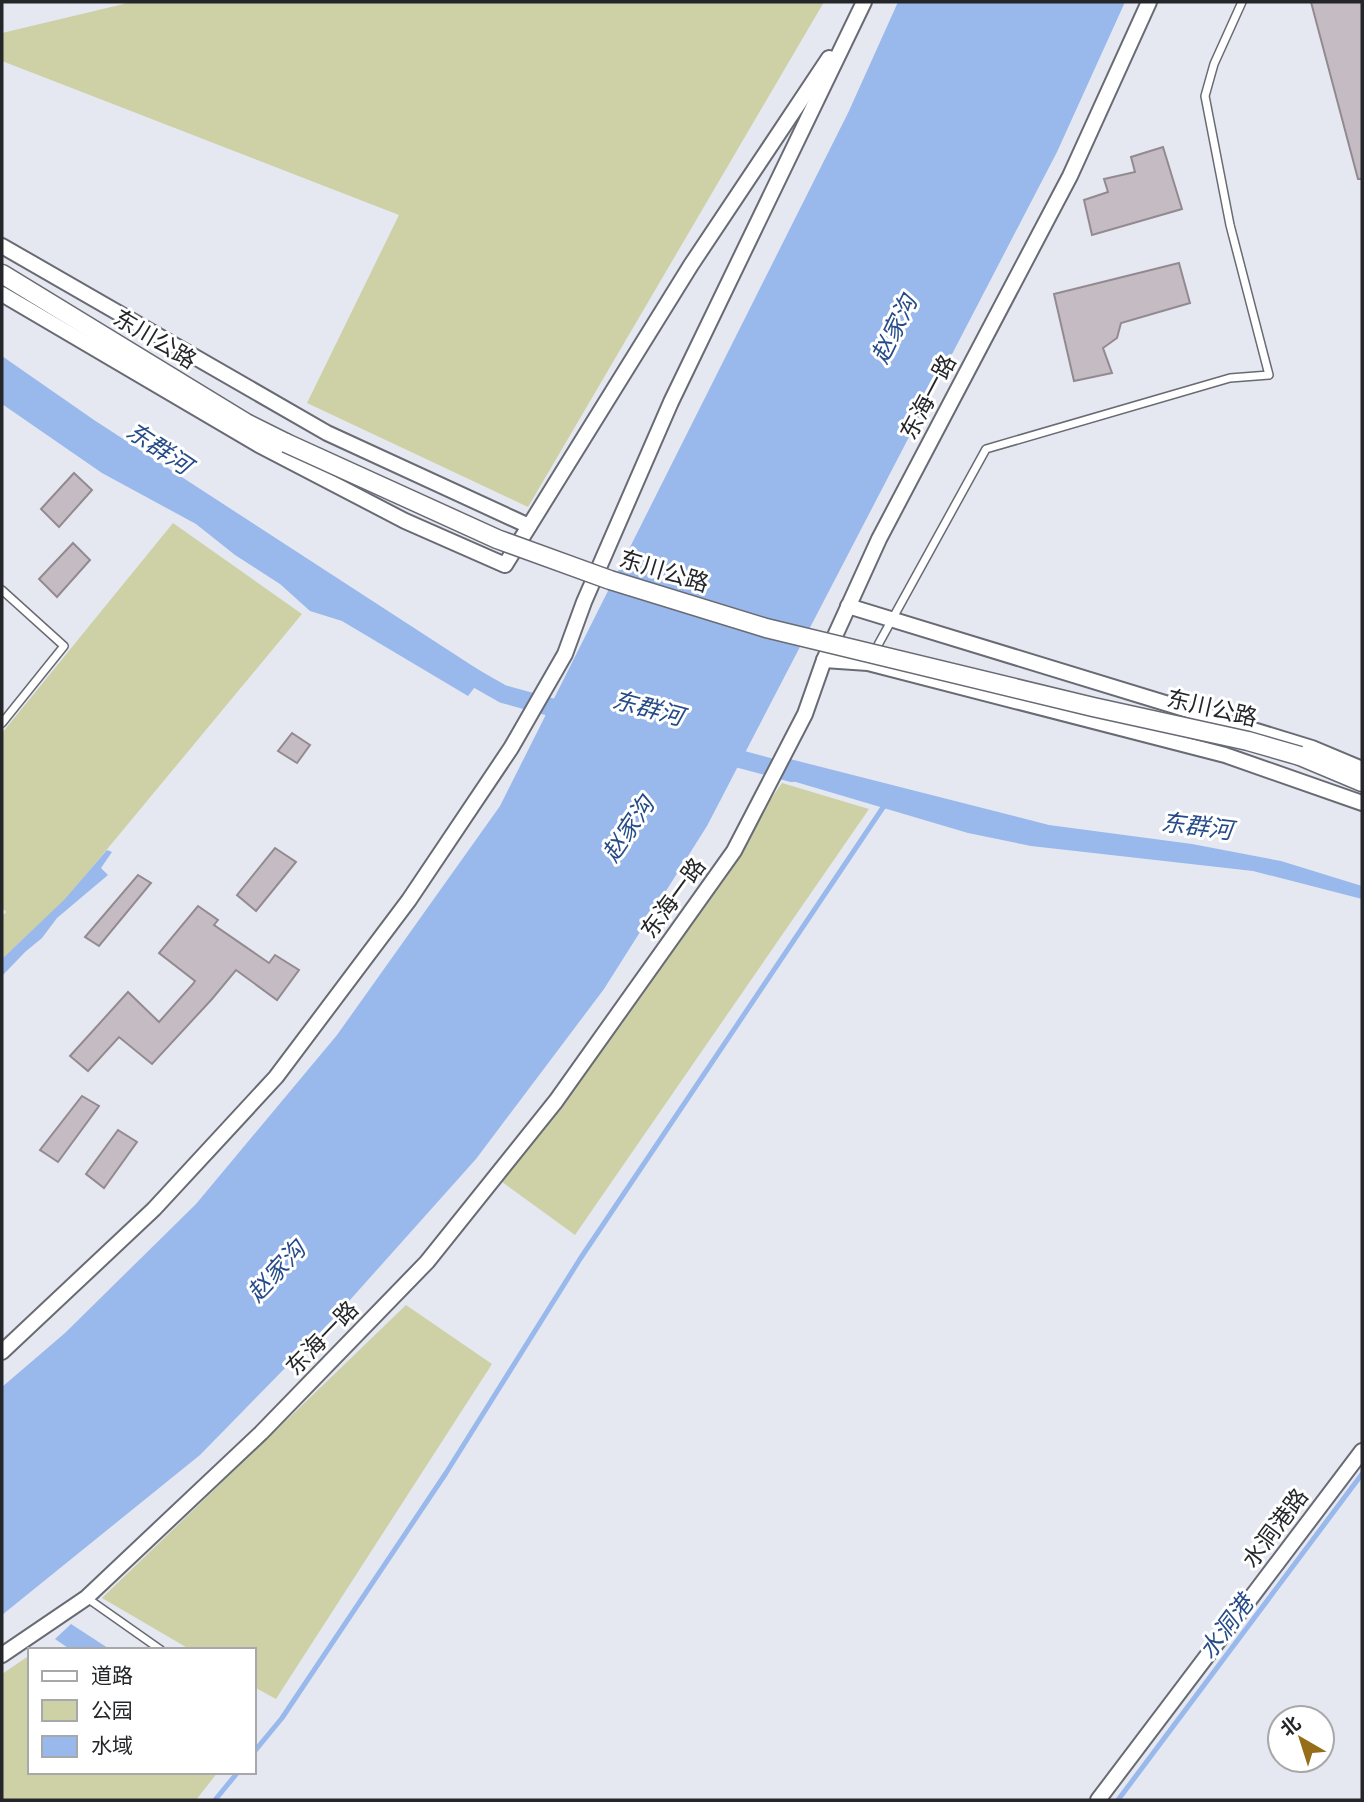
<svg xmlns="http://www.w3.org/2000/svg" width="1364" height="1802" viewBox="0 0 1364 1802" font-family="'Asap Condensed','Noto Sans SC',sans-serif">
	<rect width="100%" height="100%" fill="#e5e8f1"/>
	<g fill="#ced1a6">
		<polygon points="132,2 824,2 528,507 307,403 399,215 2,61 2,33"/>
		<polygon points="173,523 302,614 65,900 2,959 2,916 6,912 2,908 2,733"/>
		<polygon points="782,783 869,809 575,1235 502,1182"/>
		<polygon points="406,1305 492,1364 276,1699 254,1687 254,1650 191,1650 102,1598"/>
		<polygon points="30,1655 30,1772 218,1772 196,1800 2,1800 2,1674"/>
	</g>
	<g fill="#99b9ec">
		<polygon points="898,2 1125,2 1057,152 707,826 604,989 476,1159 333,1319 200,1455 2,1615 2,1387 65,1333 196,1204 337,1035 500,806 848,113"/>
		<polygon points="2,356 94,420 485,674 468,696 342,621 310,611 280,584 235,555 196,524 102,473 2,404"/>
		<polygon points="790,759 1049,825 1192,844 1281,861 1362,886 1362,899 1253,871 1031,846 968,833 779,777"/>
		<polygon points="107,850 112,852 101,868 108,875 57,918 42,938 25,952 2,976 2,959 64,900"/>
		<polygon points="71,1624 111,1650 71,1650 55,1639"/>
	</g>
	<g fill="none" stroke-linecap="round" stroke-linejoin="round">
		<g stroke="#99b9ec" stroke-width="5">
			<polyline points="254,1752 282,1718 446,1473 580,1259 886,803"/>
			<polyline points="215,1800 238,1772"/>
			<polyline points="1118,1800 1362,1474"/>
		</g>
		<g stroke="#99b9ec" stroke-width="18">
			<polyline points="459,669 503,694 572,713"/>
			<polyline points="721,754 792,773"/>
		</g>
	</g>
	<g fill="#c4bcc2" stroke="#928a90" stroke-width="2">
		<polygon points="1311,2 1362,2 1362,179 1358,179"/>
		<polygon points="1163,147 1182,209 1092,235 1084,200 1108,192 1104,179 1135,172 1131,157"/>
		<polygon points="1179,263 1190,303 1121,323 1117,338 1103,348 1112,373 1074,381 1054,294"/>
		<polygon points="74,473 92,490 59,527 41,509"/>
		<polygon points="73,543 90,560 57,597 39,579"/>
		<polygon points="292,733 310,745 297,763 278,751"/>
		<polygon points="275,848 296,862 256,911 237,895"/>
		<polygon points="138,875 151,883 99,946 85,937"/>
		<polygon points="198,906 218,920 214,925 269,963 275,955 299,970 277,1000 236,970 212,999 152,1064 119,1037 88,1071 70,1056 128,992 159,1022 193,984 195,981 159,953"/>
		<polygon points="82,1096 99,1106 58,1162 40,1150"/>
		<polygon points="118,1130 137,1142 104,1188 86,1174"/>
	</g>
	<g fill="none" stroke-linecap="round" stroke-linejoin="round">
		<g stroke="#686b73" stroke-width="10">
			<g id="service">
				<polyline points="2,590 64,646 2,723"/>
				<polyline points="873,654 986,449 1230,378 1269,375 1230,225 1205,96 1214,64 1242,2"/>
				<polyline points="87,1598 161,1650"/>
			</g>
		</g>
		<g stroke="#686b73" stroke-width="18">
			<g id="minor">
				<polyline points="2,246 327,433 529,526"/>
				<polyline points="2,294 259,445 405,521 505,565 691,265 829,58"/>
				<polyline points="848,606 1312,748 1362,769"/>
				<polyline points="824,660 868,663 1225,755 1362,803"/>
				<polyline points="2,1352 154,1209 276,1077 409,900 511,748 565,654 584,602 671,402 864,2"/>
				<polyline points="2,1655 86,1598 261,1433 427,1262 556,1101 734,851 805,714 824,660 879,539 1070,176 1149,2"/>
				<polyline points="1098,1800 1362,1451"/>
			</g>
		</g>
		<g stroke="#686b73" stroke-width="21">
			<g id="tertiary">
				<polyline points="2,274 246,423 286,443"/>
				<polyline points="1300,756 1362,782"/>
			</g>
		</g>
		<use href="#service" stroke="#fff" stroke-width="7"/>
		<use href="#minor" stroke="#fff" stroke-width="14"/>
		<use href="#tertiary" stroke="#fff" stroke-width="18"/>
		<g stroke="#686b73" stroke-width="21" stroke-linecap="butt">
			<polyline id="tertiary-bridge" points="286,443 497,539 610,580 766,628 1093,707 1248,741 1300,756"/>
		</g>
		<use href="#tertiary-bridge" stroke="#fff" stroke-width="18"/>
	</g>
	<g text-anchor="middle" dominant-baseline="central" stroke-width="6" stroke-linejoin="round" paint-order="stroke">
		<g font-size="23" fill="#242629" stroke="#fff">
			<text transform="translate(155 339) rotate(31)">东川公路</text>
			<text transform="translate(928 397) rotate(-62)">东海一路</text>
			<text transform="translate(664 571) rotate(17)">东川公路</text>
			<text transform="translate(1212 708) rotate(13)">东川公路</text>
			<text transform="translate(673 898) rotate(-54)">东海一路</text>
			<text transform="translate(322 1338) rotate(-46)">东海一路</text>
			<text transform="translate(1275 1528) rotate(-53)">水洞港路</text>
		</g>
		<g font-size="24" font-style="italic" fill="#254b88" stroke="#fff">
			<text transform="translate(894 329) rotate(-64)">赵家沟</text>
			<text transform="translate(159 448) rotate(34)">东群河</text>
			<text transform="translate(648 708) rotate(15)">东群河</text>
			<text transform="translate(1197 826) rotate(7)">东群河</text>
			<text transform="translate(628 829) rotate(-56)">赵家沟</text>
			<text transform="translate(276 1271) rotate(-47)">赵家沟</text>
			<text transform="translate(1226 1627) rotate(-53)">水洞港</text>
		</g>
	</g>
	<rect width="1364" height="1802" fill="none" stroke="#242629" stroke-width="7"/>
	<rect x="28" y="1648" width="228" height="126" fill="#ffffff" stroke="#a7a8a9" stroke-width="2"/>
	<rect x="42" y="1671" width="35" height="10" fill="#ffffff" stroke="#a7a8a9" stroke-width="2"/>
	<text x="91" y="1683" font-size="21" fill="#242629">道路</text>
	<rect x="42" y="1700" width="35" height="21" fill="#ced1a6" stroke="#a7a8a9" stroke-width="2"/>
	<text x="91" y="1718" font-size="21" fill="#242629">公园</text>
	<rect x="42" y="1736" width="35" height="21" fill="#99b9ec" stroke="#a7a8a9" stroke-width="2"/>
	<text x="91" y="1753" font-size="21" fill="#242629">水域</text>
	<g transform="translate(1301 1739) rotate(321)"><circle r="33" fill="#ffffff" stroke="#a7a8a9" stroke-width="2"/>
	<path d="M0-5L12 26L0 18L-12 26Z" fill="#966d18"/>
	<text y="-10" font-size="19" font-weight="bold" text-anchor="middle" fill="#242629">北</text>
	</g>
</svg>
